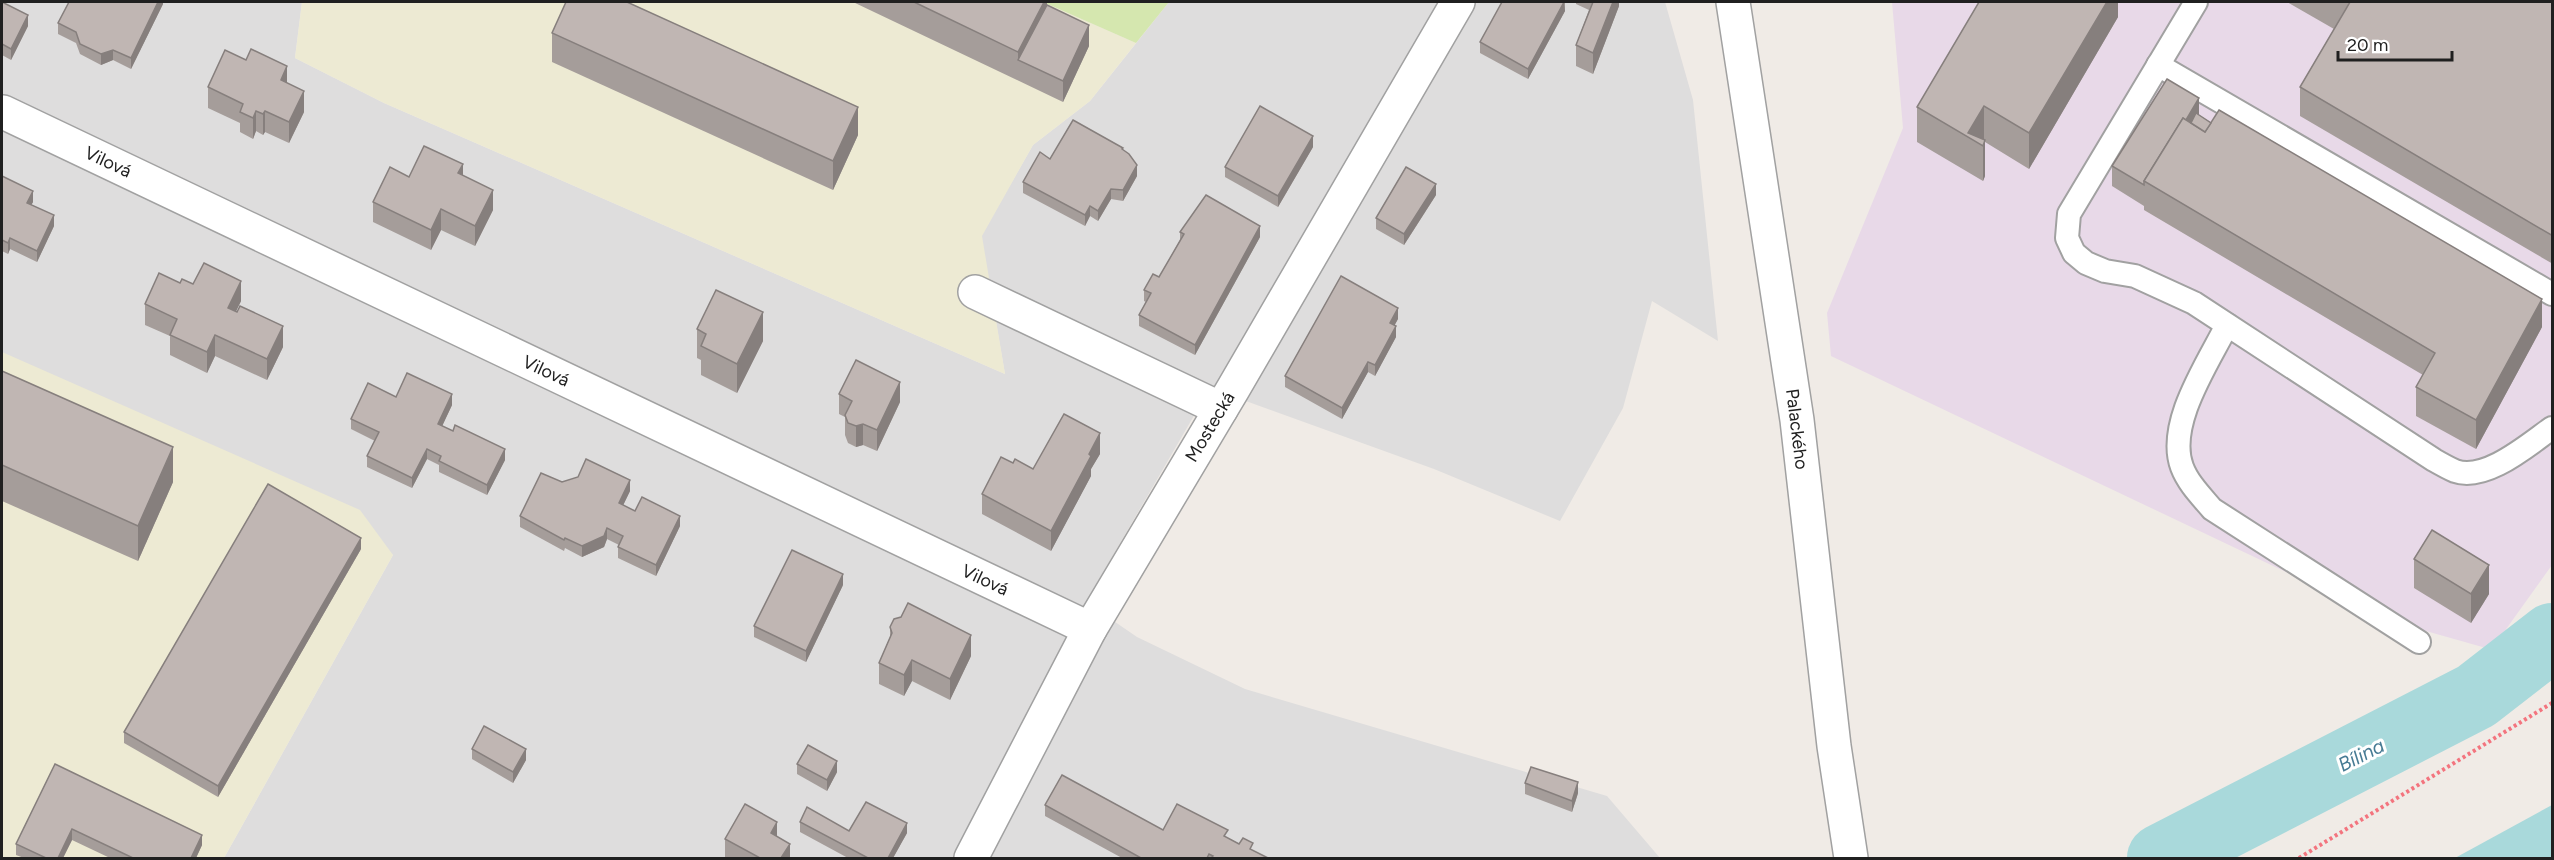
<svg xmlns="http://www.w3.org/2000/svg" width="2554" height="860" viewBox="0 0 2554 860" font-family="Figtree,sans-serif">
	<rect width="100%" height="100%" fill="#f0ebe6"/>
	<polygon fill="#dedddd" points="2,2 302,2 295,58 384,103 1005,374 981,236 1033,145 1090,101 1169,2 1665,2 1693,100 1718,341 1652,301 1623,408 1560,521 1434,469 1210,388 1086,602 1137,637 1245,689 1607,796 1660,858 224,858 393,555 2,360"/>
	<polygon fill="#e8d9e8" points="1892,2 2552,2 2552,565 2499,639 2486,648 2387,620 1831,356 1827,313 1903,128"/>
	<g fill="#edead3">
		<polygon points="302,2 1043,2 1136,43 1090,101 1033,145 982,236 1005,374 384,103 295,58"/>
		<polygon points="2,352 360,510 393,555 224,858 2,858"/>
	</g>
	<polygon fill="#d5e7af" points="1043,2 1169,2 1136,43"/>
	<polygon fill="#a9d9db" points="2552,805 2552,858 2455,858"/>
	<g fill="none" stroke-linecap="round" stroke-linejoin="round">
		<polyline stroke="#a9d9db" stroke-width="68" points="2161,858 2476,696 2552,637"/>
		<g stroke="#a1a1a1" stroke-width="26">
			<g id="service">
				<path d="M 2196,2 L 2069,214 L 2067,238 L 2074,253 L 2086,263 L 2105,271 L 2135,276 L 2194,303 L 2434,460 C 2441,464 2448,468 2455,471 C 2486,482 2529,444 2552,428"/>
				<polyline points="2158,65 2552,294"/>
				<path d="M 2227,325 C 2208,363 2166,424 2182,467 C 2188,483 2201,496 2212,509 L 2419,642"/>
			</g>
		</g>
		<g stroke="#a1a1a1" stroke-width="36">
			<g id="minor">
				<polyline points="3,112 1090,629"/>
				<polyline points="975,292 1221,409"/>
				<polyline points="971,858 1090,629 1233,389 1458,2"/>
			</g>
		</g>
		<g stroke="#a1a1a1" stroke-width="36">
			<polyline id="tertiary" points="1733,2 1797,420 1834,746 1851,858"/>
		</g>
		<polyline stroke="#f3747e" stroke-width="4" stroke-dasharray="3 3" stroke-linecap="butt" points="2299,858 2552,703"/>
		<use href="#service" stroke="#fff" stroke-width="22"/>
		<use href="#minor" stroke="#fff" stroke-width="33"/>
		<use href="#tertiary" stroke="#fff" stroke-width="33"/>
	</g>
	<g fill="#a59d9a">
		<polygon points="2,2 28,26 11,60 2,55"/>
		<polygon points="163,2 163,4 131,69 113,60 101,65 80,54 76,43 58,34 58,23"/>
		<polygon points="853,2 1047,2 1047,5 1089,46 1063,102"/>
		<polygon points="1565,2 1565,11 1528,79 1480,53 1480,42"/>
		<polygon points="1576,2 1619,2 1619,6 1593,74 1576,66 1576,45 1589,10 1576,4"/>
		<polygon points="2118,2 2118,17 2029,169 1985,142 1985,176 1983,181 1917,142 1917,107"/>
		<polygon points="2287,2 2553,2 2553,264 2300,116 2300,87 2334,29"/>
		<polygon points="552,33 858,135 833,190 552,62"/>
		<polygon points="287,83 304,112 289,143 265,132 263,135 256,131 253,139 240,132 240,123 208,108 208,87"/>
		<polygon points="2199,115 2542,327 2476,449 2416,416 2416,387 2423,375 2144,210 2144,206 2112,186 2112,166"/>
		<polygon points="1313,147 1278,207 1225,177 1225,167"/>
		<polygon points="1123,150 1137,176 1123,201 1111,199 1098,221 1090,216 1085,226 1023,193 1023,182 1050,159"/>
		<polygon points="463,175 493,210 475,246 441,230 431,250 373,222 373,202 409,177"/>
		<polygon points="2,176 33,202 31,205 54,226 37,262 10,249 8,254 2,251"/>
		<polygon points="1436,195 1404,245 1376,229 1376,218"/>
		<polygon points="1180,232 1260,237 1195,355 1139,326 1139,315 1146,302 1144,301 1144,290 1159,277 1180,240"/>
		<polygon points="180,283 193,284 241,301 236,311 283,347 267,380 215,356 207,373 170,355 170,336 145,325 145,304"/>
		<polygon points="1398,319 1394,325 1396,337 1375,376 1368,372 1342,419 1285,387 1285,376"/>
		<polygon points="697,329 763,341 737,393 701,375 701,360 697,358"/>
		<polygon points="2,371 173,482 138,561 2,501"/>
		<polygon points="839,394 900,402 877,451 863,445 856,447 848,443 845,435 845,417 839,414"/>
		<polygon points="396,397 452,405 442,426 505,460 487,495 439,472 439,465 427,459 412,488 367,467 367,456 375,441 351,429 351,419"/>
		<polygon points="1100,454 1091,469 1091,476 1051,551 982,514 982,494 1013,463 1033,469"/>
		<polygon points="562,482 630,491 623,505 635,511 680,526 656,576 618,558 618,547 619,545 607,539 604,547 582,557 565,548 564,551 520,527 520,516"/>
		<polygon points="361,549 218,797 124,743 124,732"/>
		<polygon points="2414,559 2489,594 2471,623 2414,588"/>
		<polygon points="843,585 806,662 754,637 754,626"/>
		<polygon points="890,627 971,656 950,700 912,681 904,696 879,684 879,663 890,637"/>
		<polygon points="472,749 526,760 513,783 472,759"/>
		<polygon points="55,764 202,845 196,858 110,858 72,840 63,858 24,858 16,855 16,844"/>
		<polygon points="797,764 837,772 827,791 797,774"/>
		<polygon points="1525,783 1578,793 1572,812 1525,794"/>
		<polygon points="1045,805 1163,830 1228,838 1268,858 1122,858 1045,816"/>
		<polygon points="800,822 849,831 907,833 893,858 848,858 800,832"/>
		<polygon points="725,839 790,858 725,858"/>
	</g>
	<g fill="#867f7d">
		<polygon points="158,2 163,2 163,4 131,69 131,58"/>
		<polygon points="1044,2 1047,2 1047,25 1018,60 1018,52"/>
		<polygon points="1564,2 1565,11 1528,79 1528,69"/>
		<polygon points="1613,2 1619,2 1619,6 1593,74 1593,53"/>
		<polygon points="2107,2 2118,2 2118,17 2029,169 2029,133"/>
		<polygon points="28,15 28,26 11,60 11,49"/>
		<polygon points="1089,25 1089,46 1063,102 1063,81"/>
		<polygon points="113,50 113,60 101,65 101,54"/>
		<polygon points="287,66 287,87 281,80"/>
		<polygon points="304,91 304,112 289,143 289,122"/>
		<polygon points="2199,98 2199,118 2147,183"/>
		<polygon points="1984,106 1984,141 1968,133"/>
		<polygon points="858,107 858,135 833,190 833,161"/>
		<polygon points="256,111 256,131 253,139 253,118"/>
		<polygon points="265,111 265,132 263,135 263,114"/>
		<polygon points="1313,136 1313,147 1278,207 1278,196"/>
		<polygon points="1985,140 1985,176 1983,181 1983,146"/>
		<polygon points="463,164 463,185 458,173"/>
		<polygon points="1137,165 1137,176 1123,201 1123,190"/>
		<polygon points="1436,184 1436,195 1404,245 1404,234"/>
		<polygon points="1111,189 1111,199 1098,221 1098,211"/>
		<polygon points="493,190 493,210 475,246 475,226"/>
		<polygon points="33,191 33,202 27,213 27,203"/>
		<polygon points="1090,206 1090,216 1085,226 1085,215"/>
		<polygon points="441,209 441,230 431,250 431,230"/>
		<polygon points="54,215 54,226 37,262 37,251"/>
		<polygon points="1260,226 1260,237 1195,355 1195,345"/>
		<polygon points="10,238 10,249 8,254 8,243"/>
		<polygon points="241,281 241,301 228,328 228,308"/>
		<polygon points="2542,299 2542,327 2476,449 2476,420"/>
		<polygon points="1398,308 1398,319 1390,334 1390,323"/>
		<polygon points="763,312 763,341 737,393 737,364"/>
		<polygon points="283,326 283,347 267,380 267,359"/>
		<polygon points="1396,326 1396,337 1375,376 1375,365"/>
		<polygon points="215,335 215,356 207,373 207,352"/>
		<polygon points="1368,362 1368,372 1342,419 1342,408"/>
		<polygon points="900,382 900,402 877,451 877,430"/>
		<polygon points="452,394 452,405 438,435 438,424"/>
		<polygon points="863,424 863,445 856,447 856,426"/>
		<polygon points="1100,433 1100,454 1091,469 1091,476 1051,551 1051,531 1089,454"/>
		<polygon points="173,447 173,482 138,561 138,526"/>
		<polygon points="427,449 427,459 412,488 412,478"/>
		<polygon points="505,449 505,460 487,495 487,485"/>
		<polygon points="630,480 630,491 619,514 619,503"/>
		<polygon points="680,516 680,526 656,576 656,565"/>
		<polygon points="607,528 607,539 604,547 582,557 582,546"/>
		<polygon points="361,538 361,549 218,797 218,786"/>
		<polygon points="2489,565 2489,594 2471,623 2471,594"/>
		<polygon points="843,574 843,585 806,662 806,651"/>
		<polygon points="971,635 971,656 950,700 950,679"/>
		<polygon points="912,660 912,681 904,696 904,675"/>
		<polygon points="526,749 526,760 513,783 513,772"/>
		<polygon points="837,761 837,772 827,791 827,780"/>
		<polygon points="1578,782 1578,793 1572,812 1572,801"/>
		<polygon points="777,822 777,843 771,833"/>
		<polygon points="907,823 907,833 893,858 888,858"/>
		<polygon points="72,829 72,840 63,858 58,858"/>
		<polygon points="202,835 202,845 196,858 191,858"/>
		<polygon points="790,844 790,858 781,858"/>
	</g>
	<g fill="#c0b6b3" stroke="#867f7d" stroke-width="1.5">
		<polygon points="2,2 28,15 11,49 2,44"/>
		<polygon points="69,2 158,2 131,58 113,50 101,54 80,44 76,32 58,23"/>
		<polygon points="566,2 627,2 858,107 833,161 552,33"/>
		<polygon points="914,2 1044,2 1018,52"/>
		<polygon points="1502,2 1564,2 1528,69 1480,42"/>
		<polygon points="1593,2 1613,2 1593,53 1576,45"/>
		<polygon points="1979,2 2107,2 2029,133 1984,106 1968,133 1985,140 1983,146 1917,107"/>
		<polygon points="2350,2 2553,2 2553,236 2300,87"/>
		<polygon points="1047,5 1089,25 1063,81 1018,60"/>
		<polygon points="251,49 287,66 281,80 304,91 289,122 265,111 263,114 256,111 253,118 240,112 243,104 208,87 225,50 246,60"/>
		<polygon points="2167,79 2199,98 2186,120 2183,118 2144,181 2144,185 2112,166"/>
		<polygon points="1260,106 1313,136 1278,196 1225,167"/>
		<polygon points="2219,110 2542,299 2476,420 2416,387 2435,353 2144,181 2183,118 2205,132"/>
		<polygon points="2196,113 2211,123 2205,132 2191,123"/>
		<polygon points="1073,120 1123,148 1122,149 1129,154 1137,165 1123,190 1111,189 1098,211 1090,206 1085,215 1023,182 1040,152 1050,159"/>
		<polygon points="424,146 463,164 458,173 493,190 475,226 441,209 431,230 373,202 390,167 409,177"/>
		<polygon points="1406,167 1436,184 1404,234 1376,218"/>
		<polygon points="2,176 33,191 27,203 54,215 37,251 10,238 8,243 2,240"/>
		<polygon points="1206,195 1260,226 1195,345 1139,315 1151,293 1144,290 1153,274 1159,277 1184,234 1180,232"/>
		<polygon points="204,263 241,281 228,308 237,312 240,306 283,326 267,359 215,335 207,352 170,335 177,319 145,304 159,273 180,283 182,279 193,284"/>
		<polygon points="1341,276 1398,308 1390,323 1396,326 1375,365 1368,362 1342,408 1285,376"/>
		<polygon points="716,290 763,312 737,364 701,346 706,334 697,329"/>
		<polygon points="856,360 900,382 877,430 863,424 856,426 848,423 845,415 852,401 839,394"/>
		<polygon points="2,371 173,447 138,526 2,465"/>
		<polygon points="407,373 452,394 438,424 453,431 455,425 505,449 487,485 439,461 441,456 427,449 412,478 367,456 379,432 351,419 368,383 396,397"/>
		<polygon points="1064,414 1100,433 1089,454 1091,456 1051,531 982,494 1001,457 1013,463 1015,459 1033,469"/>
		<polygon points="586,459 630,480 619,503 635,511 642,497 680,516 656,565 618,547 623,536 607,528 604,536 582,546 565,538 564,540 520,516 541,473 562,482 578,477"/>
		<polygon points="268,484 361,538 218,786 124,732"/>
		<polygon points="2432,530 2489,565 2471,594 2414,559"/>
		<polygon points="792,550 843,574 806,651 754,626"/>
		<polygon points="908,603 971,635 950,679 912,660 904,675 879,663 892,633 890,627 894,619 901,617"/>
		<polygon points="484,726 526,749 513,772 472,749"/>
		<polygon points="808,745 837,761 827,780 797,764"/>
		<polygon points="55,764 202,835 191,858 133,858 72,829 58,858 46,858 16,844"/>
		<polygon points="1531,767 1578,782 1572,801 1525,783"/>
		<polygon points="1062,775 1163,830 1177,804 1228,830 1224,836 1239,844 1243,838 1253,843 1250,849 1268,858 1211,858 1213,856 1209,854 1207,858 1141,858 1045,805"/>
		<polygon points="866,802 907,823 888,858 868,858 800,822 807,807 849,831"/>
		<polygon points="745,804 777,822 771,833 790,844 781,858 760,858 725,839"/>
	</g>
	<g text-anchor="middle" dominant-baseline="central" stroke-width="6" stroke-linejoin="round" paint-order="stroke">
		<g font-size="18" fill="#202020" stroke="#fff">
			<text transform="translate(108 162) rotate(25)">Vilová</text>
			<text transform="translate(546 371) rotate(25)">Vilová</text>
			<text transform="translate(1210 427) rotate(-59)">Mostecká</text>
			<text transform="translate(1797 429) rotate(83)">Palackého</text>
			<text transform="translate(985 580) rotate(25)">Vilová</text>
		</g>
		<g font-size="20" font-style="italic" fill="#477b94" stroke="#fff">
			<text transform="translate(2361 755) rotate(-27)">Bílina</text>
		</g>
	</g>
	<rect width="2554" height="860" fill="none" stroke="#202020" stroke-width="6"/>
	<path d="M2338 51v9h114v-9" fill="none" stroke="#202020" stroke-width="3"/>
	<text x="2347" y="51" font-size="18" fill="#202020" stroke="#ffffff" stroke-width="4.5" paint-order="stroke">20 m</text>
</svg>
